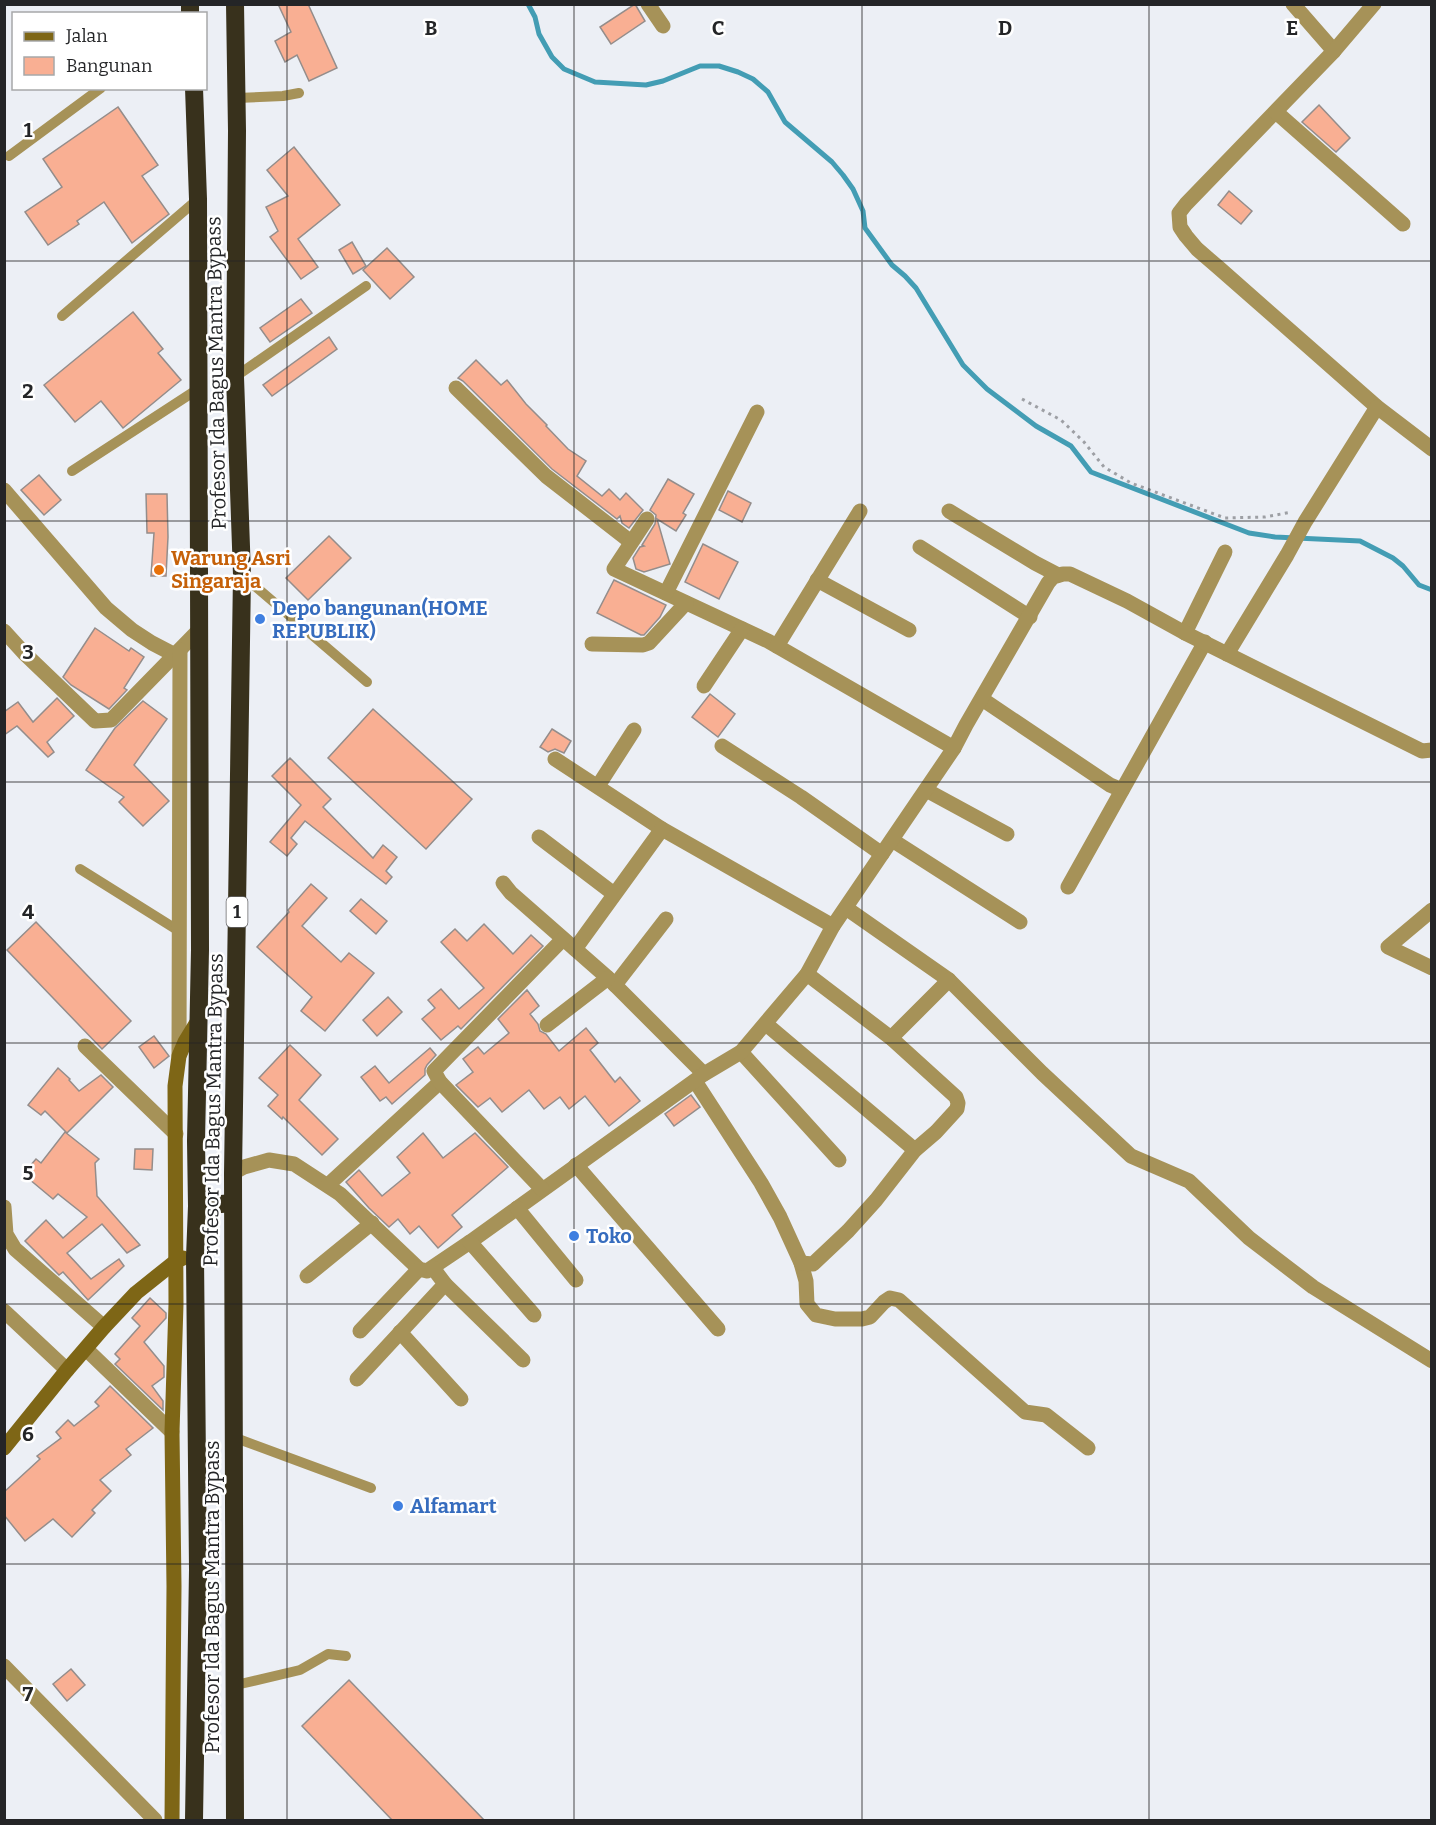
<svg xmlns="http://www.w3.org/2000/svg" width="1436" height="1825" viewBox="0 0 1436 1825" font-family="Bitter,serif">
	<rect width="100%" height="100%" fill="#eceff5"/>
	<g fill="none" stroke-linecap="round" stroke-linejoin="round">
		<polyline stroke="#439db4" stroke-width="5" points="528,4 535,17 539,34 552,57 564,69 595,82 646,85 663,81 700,66 719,66 738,72 753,79 768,92 785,122 832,162 843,175 853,189 863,211 865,228 892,265 905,276 916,288 963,365 987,389 1036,426 1071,446 1091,472 1249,533 1275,537 1360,541 1393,558 1403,566 1419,585 1432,590"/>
	</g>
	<g fill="#f9af93" stroke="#948d8b" stroke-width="1.5">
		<polygon points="278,4 308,4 337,68 309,81 297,55 285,62 275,41 291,32"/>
		<polygon points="635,4 645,21 611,44 600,27"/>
		<polygon points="1319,105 1350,138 1336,152 1302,122"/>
		<polygon points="118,107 158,165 142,176 169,214 132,243 104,202 77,221 79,224 48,245 25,212 62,187 43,159"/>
		<polygon points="294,147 340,205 298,239 318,267 301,279 270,237 278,231 266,207 288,196 267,170"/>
		<polygon points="1229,191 1252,211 1241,224 1218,205"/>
		<polygon points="352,242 366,266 353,274 339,250"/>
		<polygon points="387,248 414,277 390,299 363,270"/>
		<polygon points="301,299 312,313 270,342 260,328"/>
		<polygon points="133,312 163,349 158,353 181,380 123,428 101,401 75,422 44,385"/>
		<polygon points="329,337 337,349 272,396 263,385"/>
		<polygon points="476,360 501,385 507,380 526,404 547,425 546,426 568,449 586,461 577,476 602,496 609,489 620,500 626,493 643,510 629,528 622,523 620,516 617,519 552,469 463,381 458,378"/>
		<polygon points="39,475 61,500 44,515 21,490"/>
		<polygon points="668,479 694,494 683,513 686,515 676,531 657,519 670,564 644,572 636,569 633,558 640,547 644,546 642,545 655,524 656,515 650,510"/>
		<polygon points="728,491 751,503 742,522 719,510"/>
		<polygon points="146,494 167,494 168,537 166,576 151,576 154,533 147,533"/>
		<polygon points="329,536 351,558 308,600 286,578"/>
		<polygon points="703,544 738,562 719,599 685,582"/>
		<polygon points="614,580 666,605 660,617 644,635 641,635 597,613"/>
		<polygon points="95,628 129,651 131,648 144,657 124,688 127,690 109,709 71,685 63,677"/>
		<polygon points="710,694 735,714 718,737 692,717"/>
		<polygon points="57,698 74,716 47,742 54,752 48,757 17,726 4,735 4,712 18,702 33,722"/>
		<polygon points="143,701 167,719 134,765 169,801 143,826 119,802 124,797 86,770 115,728"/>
		<polygon points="373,709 472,799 426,849 328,758"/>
		<polygon points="552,729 571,741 564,753 555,749 548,752 540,747"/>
		<polygon points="290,758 331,799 323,807 373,858 383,845 397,857 386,871 392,877 386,884 305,821 291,838 297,844 287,856 270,842 301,805 272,776"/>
		<polygon points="311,884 327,898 302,926 341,962 349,953 374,973 325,1031 301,1011 312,997 257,947 289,912 288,910"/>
		<polygon points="361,899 387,921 376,934 350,911"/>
		<polygon points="36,922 131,1021 102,1049 7,950"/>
		<polygon points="484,924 513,954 531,935 543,946 461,1029 458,1026 441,1040 422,1019 435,1008 428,1000 441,989 459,1009 484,988 441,942 455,929 467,941"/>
		<polygon points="527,990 539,1006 530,1014 538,1024 540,1031 546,1034 559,1051 586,1028 598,1043 590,1050 615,1082 620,1077 640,1101 609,1126 585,1096 569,1109 560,1097 544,1109 529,1090 502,1112 490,1098 478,1107 456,1085 473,1072 463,1059 478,1047 484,1054 509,1033 498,1019"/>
		<polygon points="388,997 402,1012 377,1036 363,1020"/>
		<polygon points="154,1036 169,1056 154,1068 139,1047"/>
		<polygon points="290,1045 321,1075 299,1100 338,1139 322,1155 283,1117 282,1119 268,1106 278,1095 259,1078"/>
		<polygon points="430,1048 436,1055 427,1065 425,1069 425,1075 392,1104 386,1097 380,1101 361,1077 375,1066 389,1083"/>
		<polygon points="58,1068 70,1079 69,1080 79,1091 101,1075 113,1087 67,1133 45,1111 41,1115 28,1105"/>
		<polygon points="691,1095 700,1107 674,1126 665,1114"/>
		<polygon points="65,1132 99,1159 95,1163 97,1196 140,1245 127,1253 102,1224 67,1253 91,1279 119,1259 124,1266 88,1300 63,1272 59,1275 25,1241 46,1220 63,1238 87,1217 58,1194 53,1199 23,1174 36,1159 41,1163"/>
		<polygon points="423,1133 443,1158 475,1133 508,1167 452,1215 462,1227 438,1248 419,1226 410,1234 398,1219 389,1227 369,1208 346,1182 359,1170 382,1196 410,1173 397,1157"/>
		<polygon points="135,1149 153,1149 152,1170 134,1169"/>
		<polygon points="150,1298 166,1313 166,1318 144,1342 164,1366 164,1377 152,1386 163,1401 163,1410 115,1364 120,1359 115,1354 140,1326 132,1318"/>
		<polygon points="110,1386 153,1428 126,1449 131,1455 100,1480 111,1491 92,1510 95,1513 72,1537 53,1519 25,1541 4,1515 4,1492 40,1459 37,1456 61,1438 56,1432 68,1420 74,1426 99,1406 95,1402"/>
		<polygon points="71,1669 85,1685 67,1701 53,1684"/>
		<polygon points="349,1680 485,1821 393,1821 302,1726"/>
	</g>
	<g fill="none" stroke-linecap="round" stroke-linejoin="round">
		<polyline stroke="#9d9fa4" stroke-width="3" stroke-dasharray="3 4.5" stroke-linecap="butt" points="1022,399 1061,420 1084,442 1104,467 1131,483 1225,518 1265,517 1292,512"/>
		<g stroke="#a69258" stroke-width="10">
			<polyline points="237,98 283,96 299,93"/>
			<polyline points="9,156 101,88"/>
			<polyline points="62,316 198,199"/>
			<polyline points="235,377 366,286"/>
			<polyline points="72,471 198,389"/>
			<polyline points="242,575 367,682"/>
			<polyline points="80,869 179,931"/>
			<polyline points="233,1437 371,1488"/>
			<polyline points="236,1685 300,1670 328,1654 346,1656"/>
		</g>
		<g stroke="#a69258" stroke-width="15">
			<polyline points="648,4 663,26"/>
			<polyline points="1293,4 1334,51"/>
			<polyline points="1374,4 1334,51 1186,204 1179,213 1180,227 1186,236 1197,249 1219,268 1377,407 1432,449"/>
			<polyline points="1276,112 1403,224"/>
			<polyline points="456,388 546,476 631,542"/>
			<polyline points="4,490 106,608 132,630 152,643 175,655"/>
			<polyline points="949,511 1035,563 1058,575"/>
			<polyline points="647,519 614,569 768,641 954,748"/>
			<polyline points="920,547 1030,617"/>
			<polyline points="817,580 909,630"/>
			<polyline points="666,593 757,412"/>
			<polyline points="4,631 24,653 95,721 111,720 199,630"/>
			<polyline points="1185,633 1225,552"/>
			<polyline points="592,644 643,645 649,643 686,603"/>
			<polyline points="777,646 860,511"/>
			<polyline points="1227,654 1287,555 1305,522 1377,407"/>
			<polyline points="704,686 742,629"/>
			<polyline points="982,699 1110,785 1122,790"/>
			<polyline points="722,746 801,797 882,854"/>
			<polyline points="555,759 662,829 833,926"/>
			<polyline points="598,786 634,730"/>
			<polyline points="926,790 1007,834"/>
			<polyline points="539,837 614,894"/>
			<polyline points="892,840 1020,922"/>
			<polyline points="503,883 511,893 608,978 704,1074"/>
			<polyline points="1068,887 1205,642"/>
			<polyline points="846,908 949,980 1042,1073 1131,1156 1189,1181 1249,1238 1313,1287 1432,1361"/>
			<polyline points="1432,910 1388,947 1432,968"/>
			<polyline points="575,949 662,829"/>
			<polyline points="615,985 666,919"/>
			<polyline points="766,1024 915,1150"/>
			<polyline points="547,1025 608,978"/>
			<polyline points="891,1038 949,980"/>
			<polyline points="85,1046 176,1134"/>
			<polyline points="741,1052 839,1160"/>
			<polyline points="179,1056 180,650"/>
			<polyline points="695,1081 761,1183 780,1217 801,1263 806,1281 807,1304 816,1315 835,1319 862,1319 870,1317 884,1302 890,1298 899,1300 1025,1412 1046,1415 1088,1448"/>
			<polyline points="576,1165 718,1329"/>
			<polyline points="233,1173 244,1167 269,1160 294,1164 340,1194 419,1269 427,1271 470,1242 704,1074 741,1052 807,974 833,926 954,748 966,725 1048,583 1053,577 1063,574 1070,574 1127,601 1185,633 1422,751 1432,750"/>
			<polyline points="328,1185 440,1082"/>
			<polyline points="542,1189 440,1082 434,1071 563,939"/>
			<polyline points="4,1207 6,1234 15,1249 104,1327"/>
			<polyline points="517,1208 576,1280"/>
			<polyline points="470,1242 534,1315"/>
			<polyline points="801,1263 813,1264 848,1231 876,1200 915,1150 936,1132 957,1109 958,1103 956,1097 891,1038 807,974"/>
			<polyline points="307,1276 372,1223"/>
			<polyline points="445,1284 523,1360"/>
			<polyline points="4,1311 67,1370"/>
			<polyline points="360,1331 419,1269"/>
			<polyline points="400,1332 461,1399"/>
			<polyline points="86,1349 172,1432"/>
			<polyline points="357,1379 445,1284 433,1268"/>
			<polyline points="4,1666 155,1820"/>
		</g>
		<g stroke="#7e6616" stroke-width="15">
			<polyline points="4,1448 67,1370 104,1327 136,1293 176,1261 183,1258"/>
			<polyline points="172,1820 174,1586 172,1432 176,1304 175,1086 179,1056 185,1042 199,1019"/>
		</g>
		<g stroke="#38311c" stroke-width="18">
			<polyline points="190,14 190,4"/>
			<polyline points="197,1206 233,1203"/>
			<polyline points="194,1820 198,1570 195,1257 197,1206 196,1141 200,950 198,199 194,88"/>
			<polyline points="235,1820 233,1173 242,575 235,377 237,131 235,4"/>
		</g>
	</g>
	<path fill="none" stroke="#242527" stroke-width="1.5" stroke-opacity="0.55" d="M 287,4 L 287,1820M 574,4 L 574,1820M 862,4 L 862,1820M 1149,4 L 1149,1820M 4,261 L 1432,261M 4,521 L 1432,521M 4,782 L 1432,782M 4,1043 L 1432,1043M 4,1304 L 1432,1304M 4,1564 L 1432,1564"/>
	<circle fill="#e8710a" stroke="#fff" stroke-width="2" cx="159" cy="570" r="6"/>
	<g fill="#3f7fe0" stroke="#fff" stroke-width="2">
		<circle cx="260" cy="619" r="6"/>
		<circle cx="574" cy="1236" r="6"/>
		<circle cx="398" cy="1506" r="6"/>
	</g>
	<g text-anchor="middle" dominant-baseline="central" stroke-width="5" stroke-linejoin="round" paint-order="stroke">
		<rect fill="#fff" stroke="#666668" stroke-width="1.5" x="226.5" y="897" width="21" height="30" rx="4.5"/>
		<g font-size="18" font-weight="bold" fill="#242527">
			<text x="237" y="912">1</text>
		</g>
		<g font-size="20" fill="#242527" stroke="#fff">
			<text transform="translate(216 373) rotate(-91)">Profesor Ida Bagus Mantra Bypass</text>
			<text transform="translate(213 1110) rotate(-89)">Profesor Ida Bagus Mantra Bypass</text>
			<text transform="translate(212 1597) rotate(-90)">Profesor Ida Bagus Mantra Bypass</text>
		</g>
		<g font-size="20" font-weight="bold" fill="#c56008" stroke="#fff" text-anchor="start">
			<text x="171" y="558">Warung Asri<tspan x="171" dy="23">Singaraja</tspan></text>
		</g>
		<g font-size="20" font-weight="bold" fill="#366cbe" stroke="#fff" text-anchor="start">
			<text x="272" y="608">Depo bangunan(HOME<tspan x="272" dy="23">REPUBLIK)</tspan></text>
			<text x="586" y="1236">Toko</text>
			<text x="410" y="1506">Alfamart</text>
		</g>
	</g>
	<g font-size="20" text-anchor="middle" font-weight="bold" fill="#242527" stroke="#fff" stroke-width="5" stroke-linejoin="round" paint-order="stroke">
		<text x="431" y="35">B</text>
		<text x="718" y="35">C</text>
		<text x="1005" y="35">D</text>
		<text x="1292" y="35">E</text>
		<text x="28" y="137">1</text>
		<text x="28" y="398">2</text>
		<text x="28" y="659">3</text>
		<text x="28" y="919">4</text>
		<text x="28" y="1180">5</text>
		<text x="28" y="1441">6</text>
		<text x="28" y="1701">7</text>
	</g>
	<rect width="1436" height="1825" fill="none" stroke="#242527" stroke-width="12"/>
	<rect x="12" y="12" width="195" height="78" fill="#ffffff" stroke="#a7a8a9" stroke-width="1.5"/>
	<rect x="24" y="32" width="30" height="9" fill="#7e6616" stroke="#a7a8a9" stroke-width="1.5"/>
	<text x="66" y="42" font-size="18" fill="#242527">Jalan</text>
	<rect x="24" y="57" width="30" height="18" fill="#f9af93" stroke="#a7a8a9" stroke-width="1.5"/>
	<text x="66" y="72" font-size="18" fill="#242527">Bangunan</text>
</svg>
